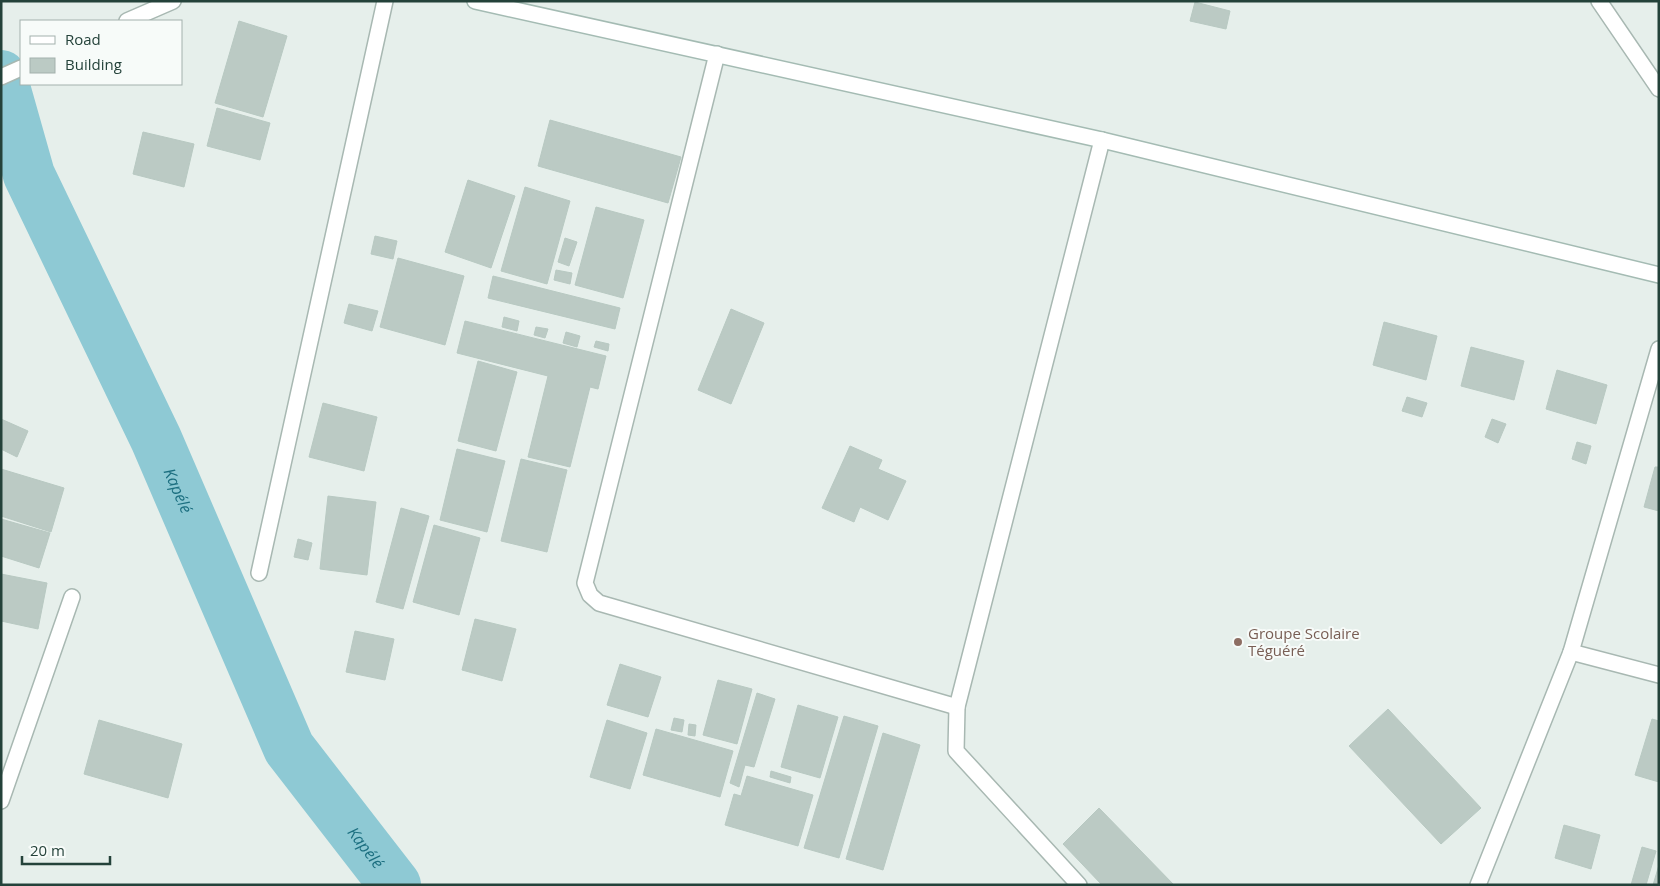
<svg xmlns="http://www.w3.org/2000/svg" width="1660" height="886" viewBox="0 0 1660 886" font-family="'Open Sans',sans-serif">
	<rect width="100%" height="100%" fill="#e6efeb"/>
	<g fill="none" stroke-linecap="round" stroke-linejoin="round">
		<path stroke="#8ec9d4" stroke-width="52" id="s1" d="M 1,76 L 29,175 L 156,439 L 289,748 L 395,885"/>
	</g>
	<g fill="#bbcac4" stroke="#b8c9c2">
		<polygon points="1195,2 1230,11 1226,29 1190,21"/>
		<polygon points="239,21 287,36 263,117 215,103"/>
		<polygon points="217,108 270,123 260,160 207,146"/>
		<polygon points="550,120 681,157 668,203 538,166"/>
		<polygon points="143,132 194,144 184,187 133,174"/>
		<polygon points="468,180 515,196 491,268 445,252"/>
		<polygon points="525,187 570,201 547,284 501,271"/>
		<polygon points="596,207 644,220 623,298 575,285"/>
		<polygon points="375,236 397,241 393,259 371,254"/>
		<polygon points="565,238 577,242 569,266 558,262"/>
		<polygon points="398,258 464,276 445,345 380,327"/>
		<polygon points="556,270 572,273 570,284 554,280"/>
		<polygon points="493,276 620,308 615,329 488,298"/>
		<polygon points="349,304 378,311 372,331 344,323"/>
		<polygon points="731,309 764,323 731,404 698,390"/>
		<polygon points="504,317 519,321 517,331 502,327"/>
		<polygon points="465,321 606,356 598,389 590,387 570,467 528,457 548,376 457,353"/>
		<polygon points="1384,322 1437,336 1426,380 1373,365"/>
		<polygon points="536,327 548,329 545,338 534,335"/>
		<polygon points="566,332 580,336 577,347 563,343"/>
		<polygon points="596,341 609,344 608,351 594,347"/>
		<polygon points="1471,347 1524,361 1514,400 1461,386"/>
		<polygon points="478,361 517,372 496,451 458,441"/>
		<polygon points="1557,370 1607,385 1596,424 1546,409"/>
		<polygon points="1407,397 1427,403 1422,417 1402,411"/>
		<polygon points="323,403 377,417 364,471 309,457"/>
		<polygon points="1,419 28,431 17,457 1,449"/>
		<polygon points="1492,419 1506,424 1498,443 1485,437"/>
		<polygon points="1577,442 1591,446 1586,464 1572,459"/>
		<polygon points="850,446 882,460 878,469 906,481 888,520 860,507 854,522 822,508"/>
		<polygon points="457,449 505,461 487,532 440,520"/>
		<polygon points="521,459 567,470 547,552 501,541"/>
		<polygon points="1655,467 1659,467 1659,511 1644,507"/>
		<polygon points="1,469 64,488 51,532 1,516"/>
		<polygon points="328,496 376,502 367,575 320,569"/>
		<polygon points="401,508 429,516 403,609 376,602"/>
		<polygon points="1,519 50,533 39,568 1,556"/>
		<polygon points="434,525 480,538 459,615 413,602"/>
		<polygon points="298,539 312,543 308,560 294,557"/>
		<polygon points="1,574 47,583 38,629 1,621"/>
		<polygon points="475,619 516,629 502,681 462,670"/>
		<polygon points="355,631 394,639 385,680 346,672"/>
		<polygon points="620,664 661,677 648,717 607,705"/>
		<polygon points="718,680 752,689 737,744 703,735"/>
		<polygon points="757,693 775,699 754,767 745,765 739,787 730,783"/>
		<polygon points="798,705 838,717 820,778 781,767"/>
		<polygon points="1388,709 1481,808 1441,844 1349,746"/>
		<polygon points="844,716 878,726 839,858 804,848"/>
		<polygon points="674,718 684,720 682,732 671,730"/>
		<polygon points="1652,719 1659,721 1659,782 1635,775"/>
		<polygon points="99,720 182,744 168,798 84,774"/>
		<polygon points="607,720 647,733 630,789 590,777"/>
		<polygon points="689,724 696,725 695,736 688,735"/>
		<polygon points="656,729 733,751 720,797 643,775"/>
		<polygon points="883,733 920,745 883,870 846,859"/>
		<polygon points="771,771 791,777 790,783 770,777"/>
		<polygon points="747,776 813,795 798,846 725,825 734,794 741,796"/>
		<polygon points="1099,808 1174,885 1102,885 1063,844"/>
		<polygon points="1564,825 1600,835 1591,869 1555,858"/>
		<polygon points="1642,847 1656,851 1646,885 1631,885"/>
		<polygon points="1659,865 1659,885 1653,885"/>
	</g>
	<g fill="none" stroke-linecap="round" stroke-linejoin="round">
		<g stroke="#a8b8b2" stroke-width="18">
			<polyline id="lane" points="1599,1 1659,89"/>
		</g>
		<g stroke="#a8b8b2" stroke-width="18">
			<g id="street">
				<polyline points="127,21 173,1"/>
				<polyline points="717,54 585,583 590,595 599,603 957,707"/>
				<polyline points="1,77 21,68"/>
				<polyline points="259,573 385,1"/>
				<polyline points="1571,652 1659,675"/>
				<polyline points="1,801 72,597"/>
				<polyline points="1079,885 956,751 957,707 1102,140"/>
				<polyline points="1478,885 1571,652 1659,349"/>
			</g>
		</g>
		<g stroke="#a4bbb3" stroke-width="18">
			<polyline id="secondary" points="475,1 1102,140 1659,275"/>
		</g>
		<use href="#lane" stroke="#fff" stroke-width="15"/>
		<use href="#street" stroke="#fff" stroke-width="15"/>
		<use href="#secondary" stroke="#fff" stroke-width="15"/>
	</g>
	<circle fill="#8d6e63" stroke="#f7fbf9" stroke-width="2" cx="1238" cy="642" r="5"/>
	<g text-anchor="middle" dominant-baseline="central" stroke-width="4" stroke-linejoin="round" paint-order="stroke">
		<g font-size="15" fill="#785e54" stroke="#f7fbf9" text-anchor="start">
			<text x="1248" y="633">Groupe Scolaire<tspan x="1248" dy="17">Téguéré</tspan></text>
		</g>
		<g font-size="16" font-style="italic" fill="#1c6f80" stroke="#f7fbf9">
			<text stroke="none"><textPath href="#s1" startOffset="452">Kapélé</textPath></text>
			<text stroke="none"><textPath href="#s1" startOffset="858">Kapélé</textPath></text>
		</g>
	</g>
	<rect width="1660" height="886" fill="none" stroke="#24423a" stroke-width="5"/>
	<rect x="20" y="20" width="162" height="65" fill="#f7fbf9" stroke="#a3b1ad"/>
	<rect x="30" y="36" width="25" height="8" fill="#ffffff" stroke="#a3b1ad"/>
	<text x="65" y="45" font-size="15" fill="#24423a">Road</text>
	<rect x="30" y="58" width="25" height="15" fill="#bbcac4" stroke="#a3b1ad"/>
	<text x="65" y="70" font-size="15" fill="#24423a">Building</text>
	<path d="M22 856v8h88v-8" fill="none" stroke="#24423a" stroke-width="2.5"/>
	<text x="30" y="856" font-size="15" fill="#24423a" stroke="#f7fbf9" stroke-width="4" paint-order="stroke">20 m</text>
</svg>
